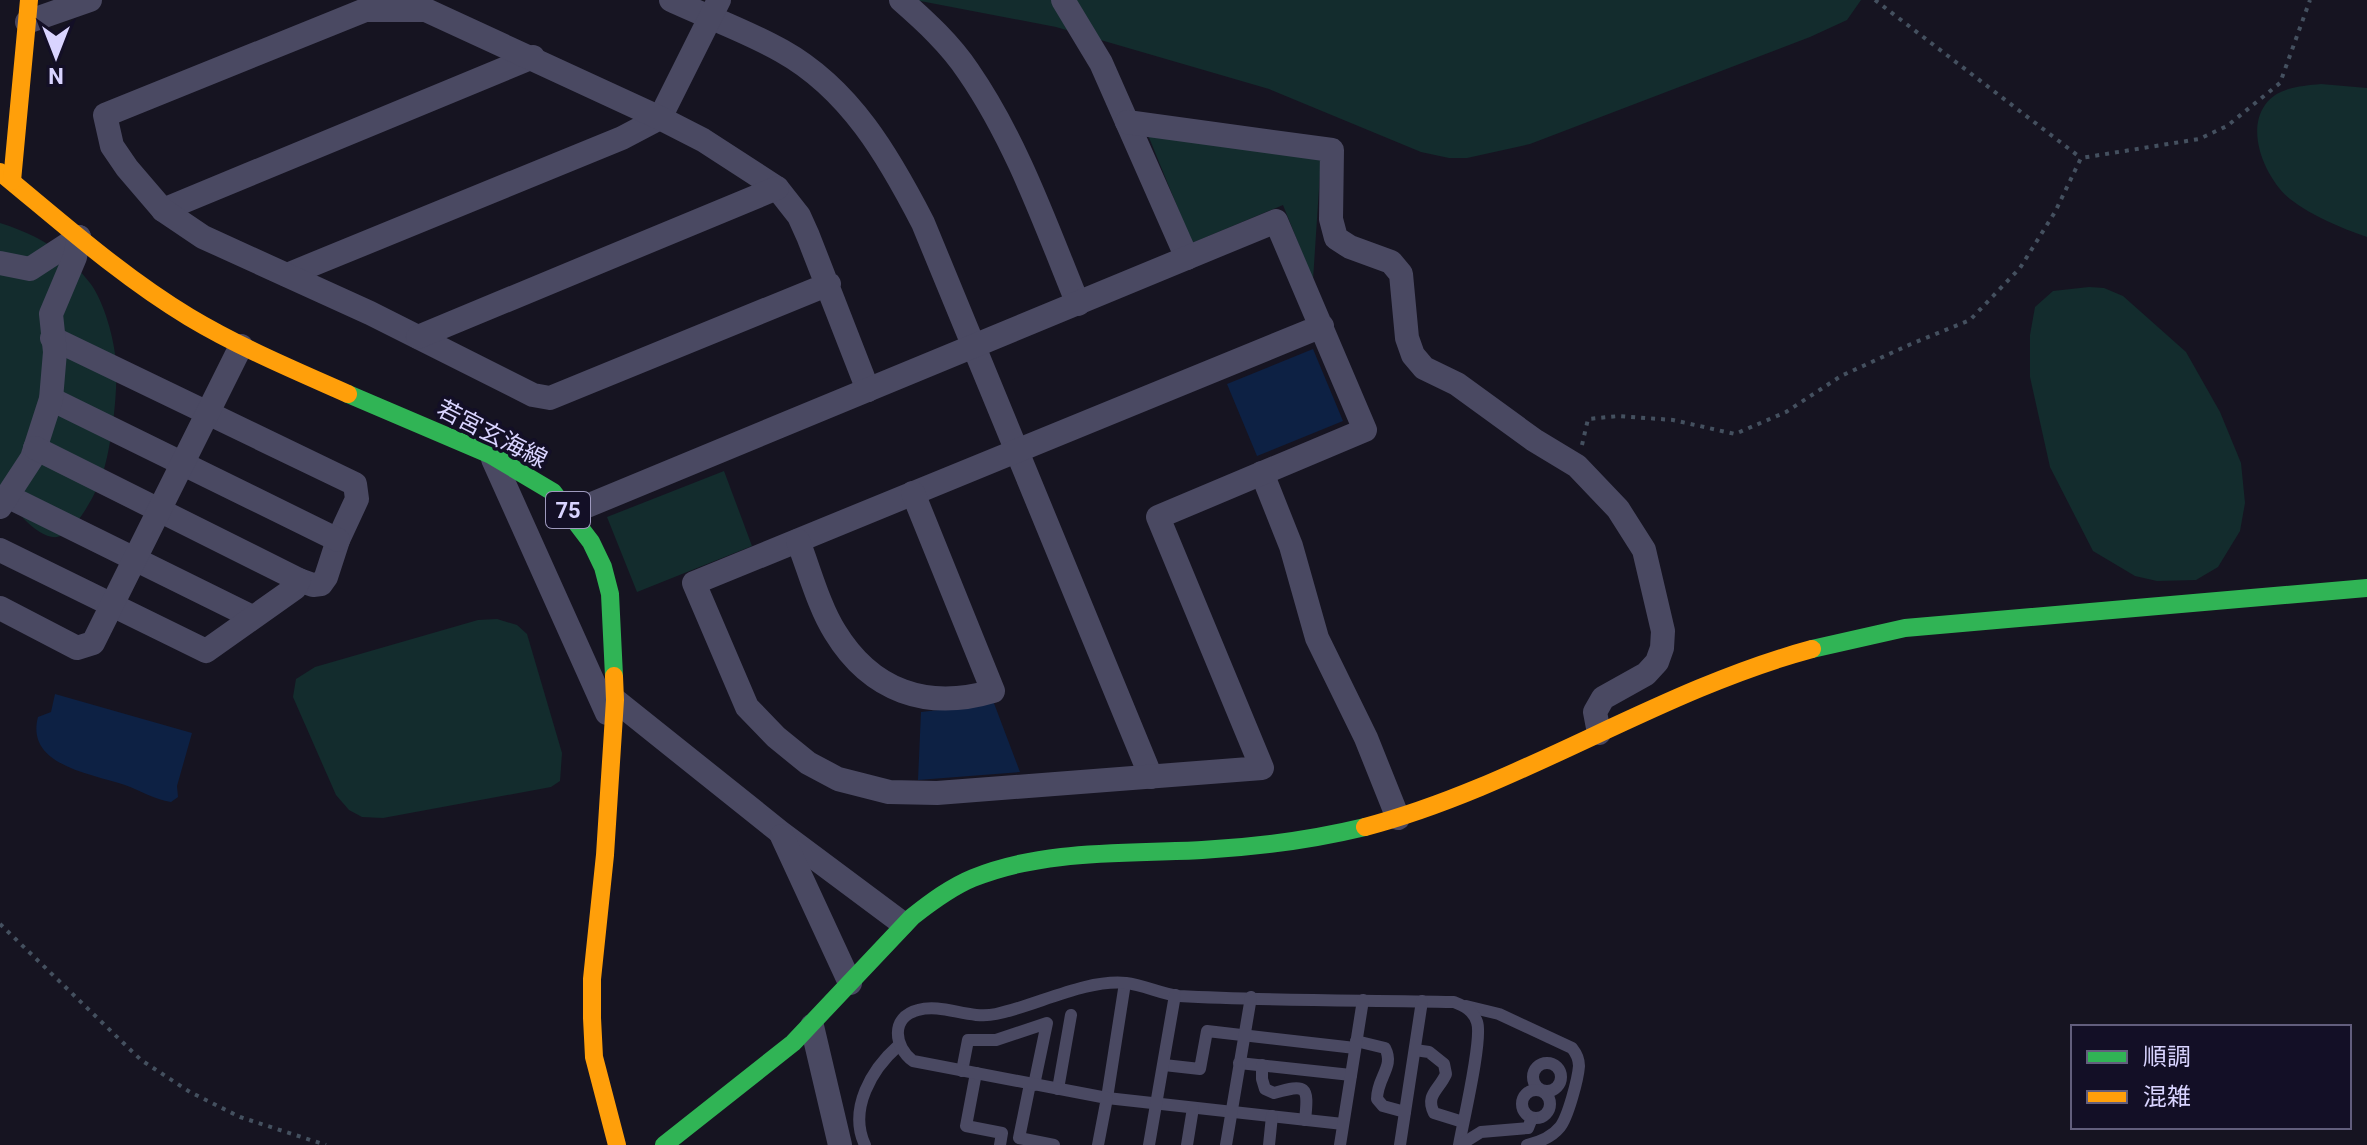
<svg xmlns="http://www.w3.org/2000/svg" width="2367" height="1145" viewBox="0 0 2367 1145" font-family="Roboto,'Noto Sans JP',sans-serif">
	<rect width="100%" height="100%" fill="#161421"/>
	<g fill="#132c2d">
		<polygon points="915,0 1861,0 1847,20 1810,37 1530,144 1467,158 1449,158 1421,152 1269,89 1056,27"/>
		<path d="M 2321,84 L 2367,88 L 2367,237 C 2339,227 2314,217 2290,199 C 2267,180 2245,133 2265,105 C 2277,87 2302,86 2321,84 Z"/>
		<polygon points="1148,135 1321,158 1313,280 1283,205 1192,243"/>
		<path d="M 0,223 C 38,235 65,251 90,283 C 104,301 115,341 116,364 C 118,394 111,451 101,479 C 95,495 72,540 53,537 C 32,534 16,507 0,496 Z"/>
		<polygon points="2089,287 2104,288 2123,296 2186,352 2220,412 2241,463 2245,503 2240,531 2218,567 2196,580 2157,581 2135,576 2093,551 2050,467 2030,377 2030,335 2035,307 2053,291"/>
		<polygon points="724,471 752,546 637,592 607,517"/>
		<polygon points="497,619 517,625 527,634 562,753 560,781 551,787 383,818 362,817 349,810 336,795 293,697 296,679 315,667 478,620"/>
	</g>
	<g fill="#0d2144">
		<polygon points="1313,349 1343,421 1257,456 1227,384"/>
		<path d="M 55,694 L 192,733 L 177,786 L 178,797 L 171,802 C 154,799 141,791 125,785 C 93,774 25,766 38,717 L 51,712 Z"/>
		<polygon points="992,698 1020,772 918,780 921,712 982,705"/>
	</g>
	<g fill="none" stroke-linecap="round" stroke-linejoin="round">
		<g stroke="#44505f" stroke-width="4" stroke-dasharray="4 6" stroke-linecap="butt">
			<polyline points="1875,0 2081,158"/>
			<polyline points="1582,445 1588,419 1619,416 1673,420 1735,434 1786,412 1841,376 1911,344 1970,320 2020,268 2055,212 2081,158 2199,139 2227,126 2280,83 2310,0"/>
			<polyline points="0,924 141,1060 190,1092 240,1117 326,1145"/>
		</g>
		<g stroke="#4a4962" stroke-width="12">
			<polyline points="1125,983 1107,1098 1343,1124"/>
			<path d="M 1466,1006 L 1499,1014 L 1572,1048 C 1576,1053 1579,1059 1579,1066 C 1578,1079 1568,1117 1560,1127 C 1552,1137 1540,1142 1527,1145"/>
			<path d="M 1356,1041 L 1385,1048 C 1395,1067 1377,1077 1377,1099 L 1383,1106 L 1405,1112"/>
			<path d="M 1415,1050 L 1429,1052 L 1444,1064 L 1446,1074 C 1439,1090 1425,1095 1434,1113 L 1463,1122"/>
			<circle cx="1547" cy="1077" r="14"/>
			<polyline points="1239,1063 1351,1075"/>
			<polyline points="1164,1065 1200,1069 1207,1031 1355,1048"/>
			<path d="M 1262,1065 L 1262,1079 L 1265,1089 L 1274,1093 C 1306,1084 1309,1085 1305,1120"/>
			<polyline points="962,1071 968,1040 996,1040 1047,1023 1034,1085"/>
			<polyline points="976,1073 966,1126 1002,1133 1000,1145"/>
			<polyline points="1030,1084 1019,1138 1054,1145"/>
			<polyline points="1058,1089 1071,1015"/>
			<circle cx="1536" cy="1104" r="14"/>
			<path d="M 865,1145 C 848,1109 872,1069 898,1046"/>
			<path d="M 1098,1145 L 1107,1098 L 913,1061 C 894,1047 890,1017 918,1010 C 943,1003 969,1020 996,1014 C 1036,1006 1085,979 1126,983 C 1144,985 1161,994 1179,996 C 1271,1001 1363,1000 1454,1002 C 1464,1006 1473,1010 1477,1022 C 1483,1039 1463,1122 1459,1145"/>
			<polyline points="1149,1145 1175,995"/>
			<polyline points="1187,1145 1193,1108"/>
			<polyline points="1226,1145 1251,997"/>
			<polyline points="1269,1145 1272,1116"/>
			<polyline points="1340,1145 1363,1000"/>
			<polyline points="1400,1145 1422,1001"/>
			<polyline points="1460,1145 1481,1132 1528,1128 1532,1118"/>
		</g>
		<g stroke="#4a4962" stroke-width="24">
			<path d="M 671,0 C 707,17 747,31 782,51 C 850,89 889,157 923,223 L 1151,777"/>
			<path d="M 901,0 C 925,21 950,44 968,71 C 1017,142 1046,226 1078,304"/>
			<polyline points="1063,0 1101,63 1187,258"/>
			<polyline points="27,22 90,0"/>
			<polyline points="1127,122 1332,150 1331,219 1336,238 1350,247 1391,262 1401,274 1407,338 1413,355 1424,368 1457,384 1534,440 1577,466 1618,509 1644,550 1663,631 1662,648 1657,662 1646,674 1603,698 1595,712 1599,733"/>
			<polyline points="163,210 533,57"/>
			<polyline points="0,263 30,269 79,237"/>
			<polyline points="287,275 622,138 660,118 719,0"/>
			<polyline points="829,284 550,398 533,395 370,313 203,237 163,210 127,168 112,146 105,115 365,10 426,10 660,118 703,140 777,188 799,216 808,236 868,390"/>
			<polyline points="418,337 777,188"/>
			<polyline points="52,338 355,484 357,499 338,540 326,577 321,584 313,585 299,580"/>
			<polyline points="51,399 338,540"/>
			<polyline points="493,459 607,713"/>
			<polyline points="1262,473 1291,546 1317,638 1366,738 1398,818"/>
			<polyline points="7,496 252,617"/>
			<polyline points="0,507 32,458 51,399 55,352 51,314 75,257 79,237"/>
			<polyline points="570,513 1276,221 1365,430 1158,517 1262,768 937,793 889,792 838,779 808,763 776,737 747,707 694,583 1322,326"/>
			<path d="M 798,541 C 809,569 819,607 835,632 C 871,691 927,711 993,691 L 913,493"/>
			<polyline points="0,550 206,651 295,588 299,580 35,448"/>
			<polyline points="0,608 77,648 93,643 241,346"/>
			<polyline points="615,700 780,832 902,923"/>
			<polyline points="782,836 850,983"/>
			<polyline points="812,1026 840,1145"/>
		</g>
		<g stroke="#30b455" stroke-width="18">
			<polyline points="348,394 491,455 553,492 591,542 603,567 610,594 614,676"/>
			<polyline points="1812,649 1905,628 2367,588"/>
			<path d="M 664,1145 L 793,1043 L 912,917 C 931,902 951,887 973,878 C 1044,849 1128,854 1202,850 C 1257,847 1311,840 1365,827"/>
		</g>
		<g stroke="#ff9f0a" stroke-width="18">
			<path d="M 0,172 C 61,222 121,276 189,317 C 239,347 294,370 348,394"/>
			<polyline points="12,181 29,0"/>
			<polyline points="614,676 615,700 605,855 592,979 592,1018 594,1057 617,1145"/>
			<path d="M 1365,827 C 1521,786 1656,691 1812,649"/>
		</g>
	</g>
	<g text-anchor="middle" dominant-baseline="central" stroke-width="7" stroke-linejoin="round" paint-order="stroke">
		<rect fill="#130f26" stroke="#9e99be" stroke-width="2" x="546" y="492" width="44" height="36" rx="6"/>
		<g font-size="22" font-weight="bold" fill="#d9d4ff">
			<text x="568" y="510">75</text>
		</g>
		<g font-size="24" fill="#d9d4ff" stroke="#130f26">
			<text transform="translate(492 434) rotate(27)">若宮玄海線</text>
		</g>
	</g>
	<rect x="2071" y="1025" width="280" height="104" fill="#130f26" stroke="#625e7d" stroke-width="2"/>
	<rect x="2087" y="1051" width="40" height="12" fill="#30b455" stroke="#625e7d" stroke-width="2"/>
	<text x="2143" y="1065" font-size="24" fill="#d9d4ff">順調</text>
	<rect x="2087" y="1091" width="40" height="12" fill="#ff9f0a" stroke="#625e7d" stroke-width="2"/>
	<text x="2143" y="1105" font-size="24" fill="#d9d4ff">混雑</text>
	<g transform="translate(56 56) rotate(180)" stroke="#130f26" stroke-width="6" paint-order="stroke">
	<path d="M0-6L14 30L0 20L-14 30Z" fill="#d9d4ff"/>
	<text y="-12" font-size="22" font-weight="bold" text-anchor="middle" fill="#d9d4ff">N</text>
	</g>
</svg>
